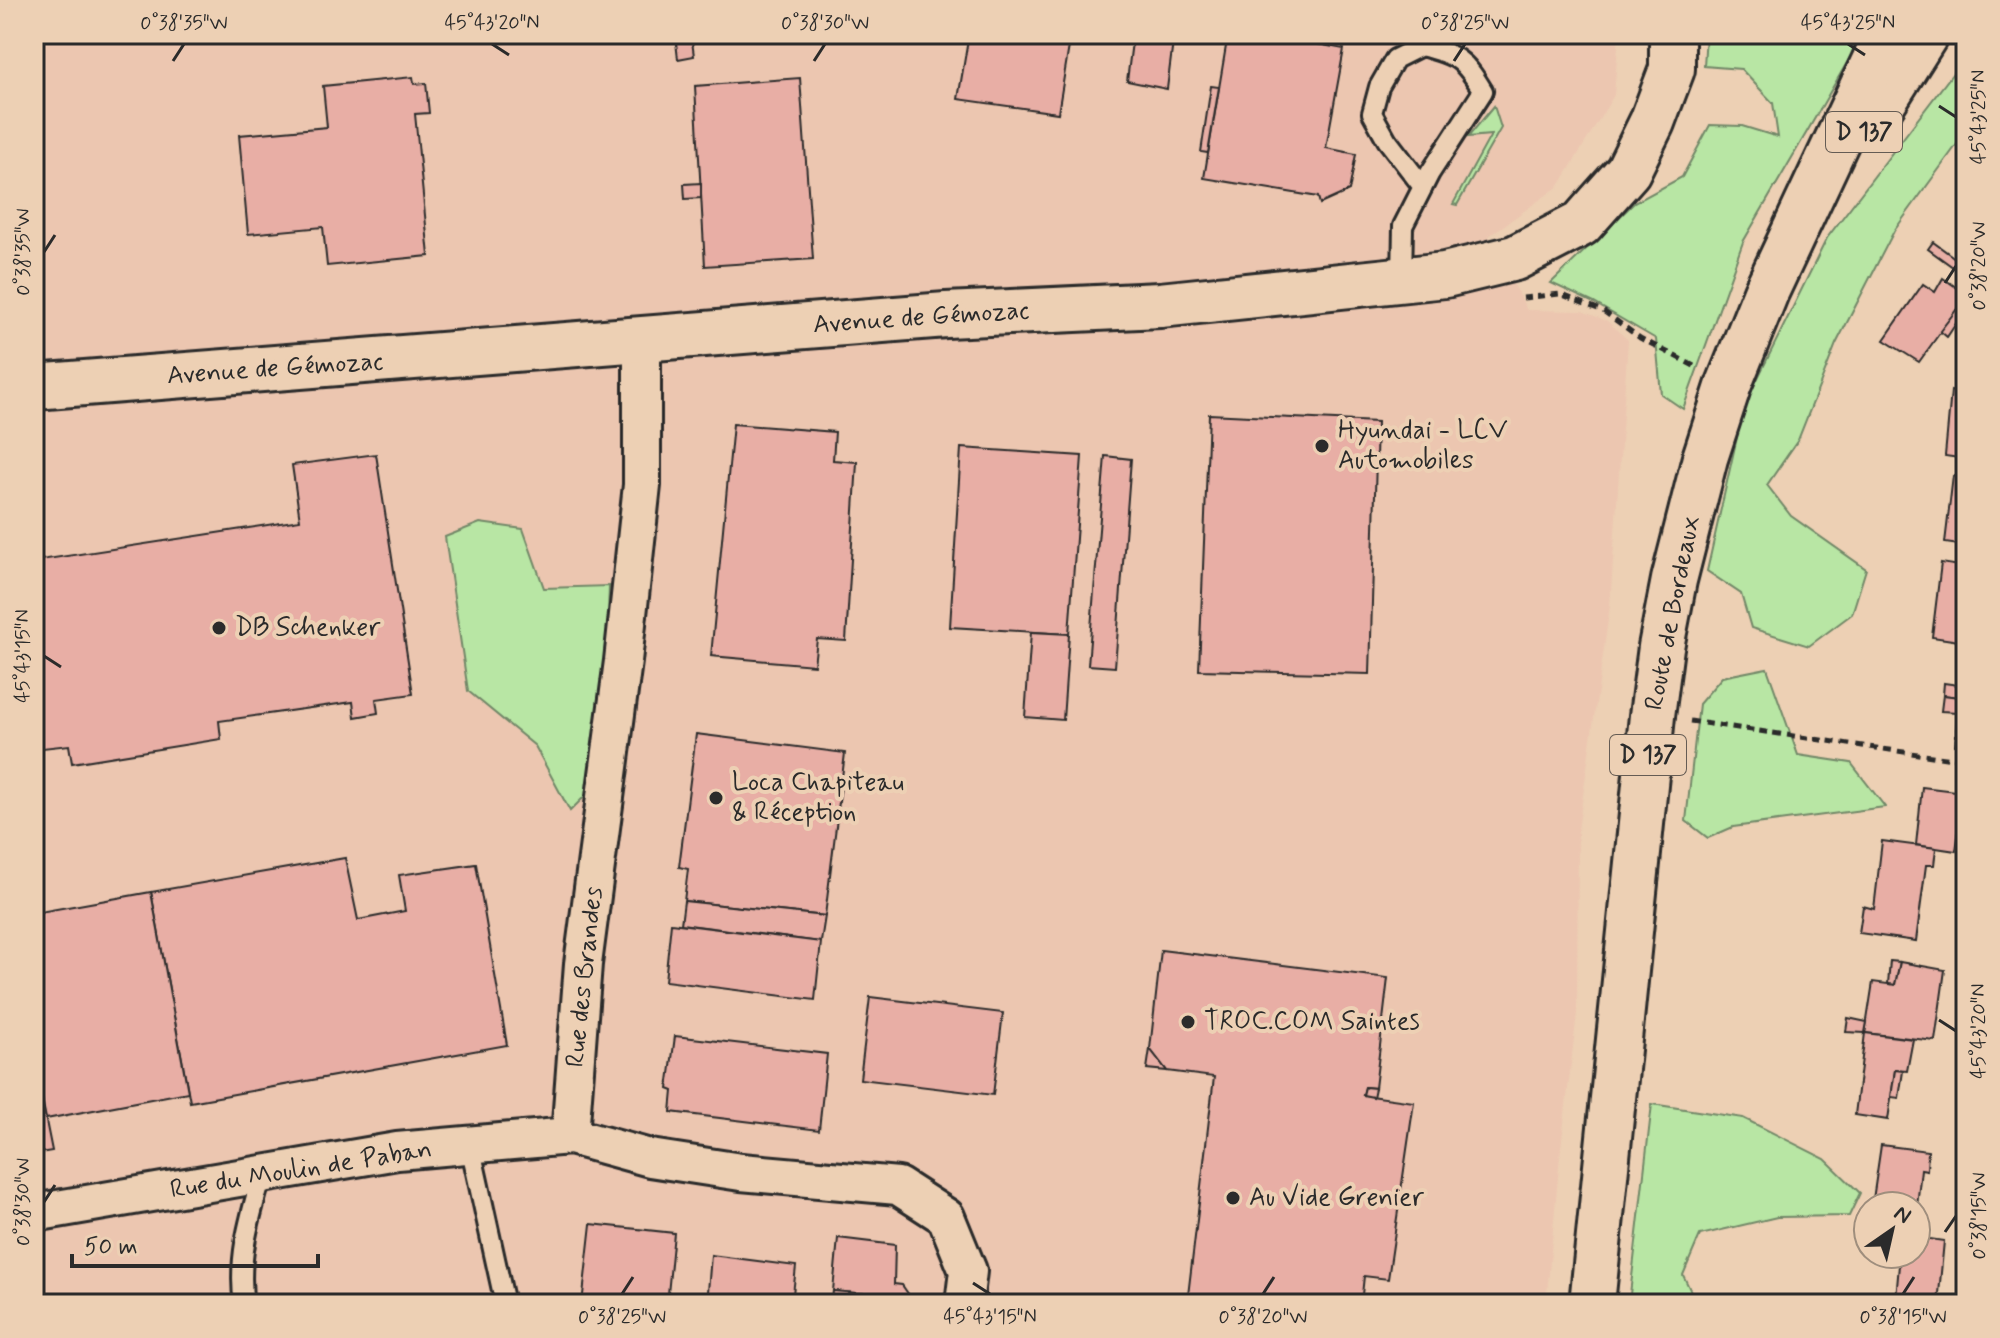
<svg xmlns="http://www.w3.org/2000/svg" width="2000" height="1338" viewBox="0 0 2000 1338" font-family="Mynerve,sans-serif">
	<rect width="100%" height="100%" fill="#edd0b4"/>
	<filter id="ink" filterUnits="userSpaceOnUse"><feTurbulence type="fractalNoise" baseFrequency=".0125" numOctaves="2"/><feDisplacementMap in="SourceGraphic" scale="16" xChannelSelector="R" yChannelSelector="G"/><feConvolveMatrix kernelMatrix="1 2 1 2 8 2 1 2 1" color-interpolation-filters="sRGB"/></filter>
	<g filter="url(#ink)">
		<polygon fill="#ecc6b0" points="34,34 1619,34 1614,95 1559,186 1489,236 1527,310 1582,311 1607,321 1628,340 1610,606 1578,830 1577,1013 1560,1156 1546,1304 34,1304"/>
		<g fill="#b8e6a4" stroke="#728868" stroke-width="2">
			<polygon points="1706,34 1859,34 1852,54 1743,242 1683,409 1661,394 1656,339 1594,303 1551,283 1634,203 1682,177 1710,125 1742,126 1778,137 1773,103 1741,69 1704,66"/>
			<polygon points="1966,56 1966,132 1894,231 1836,344 1798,440 1767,485 1791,516 1866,569 1852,614 1809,646 1751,628 1741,594 1707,571 1744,406 1827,238"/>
			<polygon points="1494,106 1501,128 1457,205 1453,204 1491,135 1468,137"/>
			<polygon points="480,523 523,529 544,588 609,586 602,779 570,811 535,746 468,691 445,537"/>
			<polygon points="1767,668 1798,755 1851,763 1885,807 1733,827 1708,838 1686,821 1699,704 1722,677"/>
			<polygon points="1652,1104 1743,1118 1825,1159 1860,1193 1849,1216 1777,1217 1700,1235 1683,1275 1697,1304 1629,1303"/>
		</g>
		<g fill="#e8aea5" stroke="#2b2b2b" stroke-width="2">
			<polygon points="969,34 1071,34 1058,113 958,99"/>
			<polygon points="1133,34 1174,34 1167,89 1127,81"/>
			<polygon points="1228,34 1291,34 1290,39 1344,49 1326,148 1356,154 1349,191 1320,204 1318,197 1204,178"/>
			<polygon points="692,41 694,56 678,59 676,42"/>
			<polygon points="413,77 414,84 426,83 429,113 415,114 429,256 327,266 323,227 248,234 239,135 327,127 323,86"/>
			<polygon points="800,78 813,259 705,266 695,86"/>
			<polygon points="1211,86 1219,87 1208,153 1201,152"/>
			<polygon points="701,183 701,198 685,199 684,184"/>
			<polygon points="1966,241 1966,256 1957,270 1928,249 1933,242 1955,258"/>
			<polygon points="1966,256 1966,276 1957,270"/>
			<polygon points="1943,278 1966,294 1966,309 1963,313 1957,309 1919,362 1884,340 1923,284 1935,292"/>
			<polygon points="1957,309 1963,313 1947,337 1940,331"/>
			<polygon points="1951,391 1966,393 1966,459 1945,456"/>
			<polygon points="1209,414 1377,422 1370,674 1199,670"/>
			<polygon points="733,424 835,432 833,460 857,462 846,641 817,639 814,665 711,656"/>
			<polygon points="961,448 1082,456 1069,634 950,627"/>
			<polygon points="376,454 413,694 376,699 378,713 355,717 353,702 219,721 221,739 72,763 69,745 34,749 34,561 300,520 292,465"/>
			<polygon points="1105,456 1131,459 1115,667 1088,665"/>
			<polygon points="1953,476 1966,477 1966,546 1945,543"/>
			<polygon points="1941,563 1966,567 1966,642 1932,637"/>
			<polygon points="1031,632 1069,634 1063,720 1025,717"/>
			<polygon points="1944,683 1966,686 1966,746 1955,745 1959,697 1943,695"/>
			<polygon points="1943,695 1959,697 1957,712 1941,711"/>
			<polygon points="696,734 845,753 825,916 684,901 688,869 679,867"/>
			<polygon points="1922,787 1964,792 1956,851 1916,845"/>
			<polygon points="1882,841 1936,848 1934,865 1926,865 1916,941 1859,933 1863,906 1874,909"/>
			<polygon points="345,858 358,920 405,911 399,875 476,864 507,1045 190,1102 151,892"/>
			<polygon points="151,892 188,1092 46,1119 34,1057 34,913"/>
			<polygon points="684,901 825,916 821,942 681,924"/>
			<polygon points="671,923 821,942 815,1000 665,981"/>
			<polygon points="1161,950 1388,978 1375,1088 1365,1087 1363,1095 1414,1102 1388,1279 1364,1276 1361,1304 1187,1304 1214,1077 1167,1071 1150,1049"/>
			<polygon points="1890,961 1900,962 1895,985 1888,984"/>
			<polygon points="1900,962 1945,970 1935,1041 1865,1033 1873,982 1895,985"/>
			<polygon points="870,997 1003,1013 993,1095 860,1079"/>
			<polygon points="1848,1018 1867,1022 1865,1033 1846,1032"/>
			<polygon points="1865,1033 1913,1039 1907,1071 1895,1070 1888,1120 1855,1115"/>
			<polygon points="675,1036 827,1054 819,1130 671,1112 673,1091 668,1089"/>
			<polygon points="1150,1049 1167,1071 1147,1069"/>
			<polygon points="1895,1070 1903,1071 1899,1098 1891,1097"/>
			<polygon points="1365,1087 1375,1088 1373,1097 1363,1095"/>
			<polygon points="44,1111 52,1151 34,1154 34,1113"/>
			<polygon points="1881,1145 1928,1151 1927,1170 1921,1169 1916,1216 1920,1217 1918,1238 1916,1237 1916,1206 1872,1206"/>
			<polygon points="591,1224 674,1233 667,1304 582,1304"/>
			<polygon points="1916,1237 1944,1241 1938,1304 1896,1298 1900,1254 1916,1254"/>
			<polygon points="838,1238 895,1245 894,1284 902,1285 911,1298 833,1291"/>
			<polygon points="711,1255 796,1266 792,1304 707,1304"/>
			<polygon points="833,1291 911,1298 910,1304 831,1304"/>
		</g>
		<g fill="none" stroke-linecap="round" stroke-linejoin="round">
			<g stroke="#2b2b2b" stroke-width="24">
				<g id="service">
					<path d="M 1402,279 L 1403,226 L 1430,173 L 1483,91 C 1464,59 1457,55 1421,46 L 1395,59 L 1379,87 L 1372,113 L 1387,140 L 1423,187"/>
					<polyline points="470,1145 505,1304"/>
					<path d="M 244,1304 C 237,1259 250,1217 262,1175"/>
				</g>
			</g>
			<g stroke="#2b2b2b" stroke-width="42">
				<g id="minor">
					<polyline points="570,1136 583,964 623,661 642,485 642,340"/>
					<polyline points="34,1213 397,1151 570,1136 650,1158 741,1172 898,1186 946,1217 968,1271 964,1304"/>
				</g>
			</g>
			<g stroke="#2b2b2b" stroke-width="50">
				<polyline id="secondary" points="34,387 946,315 1160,305 1445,275 1515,258 1581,224 1628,171 1652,122 1672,69 1672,34"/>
			</g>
			<g stroke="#2b2b2b" stroke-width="50">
				<g id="primary">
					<polyline points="1870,123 1926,34"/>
					<polyline points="1592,1304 1652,716 1661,647 1674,580 1705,458 1729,384 1766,292 1887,34"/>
				</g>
			</g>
			<g stroke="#2b2b2b" stroke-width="5" stroke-dasharray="8 6" stroke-linecap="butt">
				<polyline points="1523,298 1560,294 1603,311 1640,338 1698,368"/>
				<polyline points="1690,721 1966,761"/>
			</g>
			<use href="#service" stroke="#edd0b4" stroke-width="18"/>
			<use href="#minor" stroke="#edd0b4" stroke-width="36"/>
			<use href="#secondary" stroke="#edd0b4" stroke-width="44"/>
			<use href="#primary" stroke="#edd0b4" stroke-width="44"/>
		</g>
	</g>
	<path fill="none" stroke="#2b2b2b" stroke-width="3" d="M 492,44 L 509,55M 1848,44 L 1865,55M 173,61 L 184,44M 814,61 L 825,44M 1454,61 L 1465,44M 1939,106 L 1956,117M 44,252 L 55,235M 1945,283 L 1956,266M 44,656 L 61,667M 1939,1020 L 1956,1031M 44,1202 L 55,1185M 1945,1232 L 1956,1216M 973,1283 L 990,1294M 622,1294 L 633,1277M 1263,1294 L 1274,1277M 1903,1294 L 1914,1277"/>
	<g fill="#2b2b2b" stroke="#edd0b4" stroke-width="3">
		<circle cx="1322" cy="446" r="8"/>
		<circle cx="219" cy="628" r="8"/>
		<circle cx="716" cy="798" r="8"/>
		<circle cx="1188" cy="1022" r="8"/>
		<circle cx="1233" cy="1198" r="8"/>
	</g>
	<g text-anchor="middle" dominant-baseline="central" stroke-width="8" stroke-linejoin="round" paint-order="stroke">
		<g fill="#edd0b4" stroke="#655c54" stroke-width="2">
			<rect x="1826" y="112" width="76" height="40" rx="6"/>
			<rect x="1610" y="735" width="76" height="40" rx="6"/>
		</g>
		<g font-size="24" font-weight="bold" fill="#2b2b2b">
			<text x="1864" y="132">D 137</text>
			<text x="1648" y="755">D 137</text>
		</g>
		<g font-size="26" fill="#2b2b2b" stroke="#edd0b4">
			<text transform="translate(921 318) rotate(-4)">Avenue de Gémozac</text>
			<text transform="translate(275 369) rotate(-4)">Avenue de Gémozac</text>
			<text transform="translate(1673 613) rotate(-79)">Route de Bordeaux</text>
			<text transform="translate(585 977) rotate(-84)">Rue des Brandes</text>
			<text transform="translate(301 1170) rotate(-9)">Rue du Moulin de Paban</text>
		</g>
		<g font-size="26" fill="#2b2b2b" stroke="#edd0b4" text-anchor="start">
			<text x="1338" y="431">Hyundai - LCV<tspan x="1338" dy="30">Automobiles</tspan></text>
			<text x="235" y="628">DB Schenker</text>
			<text x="732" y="783">Loca Chapiteau<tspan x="732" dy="30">&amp; Réception</tspan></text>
			<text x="1204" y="1022">TROC.COM Saintes</text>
			<text x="1249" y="1198">Au Vide Grenier</text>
		</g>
	</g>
	<rect width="2000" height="1338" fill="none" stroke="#edd0b4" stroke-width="88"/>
	<g transform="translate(1892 1230) rotate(34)"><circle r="38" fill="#edd0b4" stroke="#9f8e7d" stroke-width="2"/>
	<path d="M0-6L14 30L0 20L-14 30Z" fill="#2b2b2b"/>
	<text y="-12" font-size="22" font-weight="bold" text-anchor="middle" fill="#2b2b2b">N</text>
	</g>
	<path d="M72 1254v12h246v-12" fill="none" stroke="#2b2b2b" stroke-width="4"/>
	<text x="84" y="1254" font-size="24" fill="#2b2b2b" stroke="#edd0b4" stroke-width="6" paint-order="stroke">50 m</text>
	<rect x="44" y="44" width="1912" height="1250" fill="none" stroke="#2b2b2b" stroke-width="3"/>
	<g font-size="20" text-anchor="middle" fill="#2b2b2b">
		<text x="184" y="29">0°38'35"W</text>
		<text x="492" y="29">45°43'20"N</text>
		<text x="825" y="29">0°38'30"W</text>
		<text x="1465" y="29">0°38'25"W</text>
		<text x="1848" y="29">45°43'25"N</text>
		<text transform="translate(1978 117) rotate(-90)" y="7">45°43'25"N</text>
		<text transform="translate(22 252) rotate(-90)" y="7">0°38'35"W</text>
		<text transform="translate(1978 266) rotate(-90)" y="7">0°38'20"W</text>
		<text transform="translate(22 656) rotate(-90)" y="7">45°43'15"N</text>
		<text transform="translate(1978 1031) rotate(-90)" y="7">45°43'20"N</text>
		<text transform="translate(22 1202) rotate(-90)" y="7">0°38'30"W</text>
		<text transform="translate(1978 1216) rotate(-90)" y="7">0°38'15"W</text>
		<text x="622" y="1323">0°38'25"W</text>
		<text x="990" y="1323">45°43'15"N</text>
		<text x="1263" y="1323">0°38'20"W</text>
		<text x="1903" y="1323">0°38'15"W</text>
	</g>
</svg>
